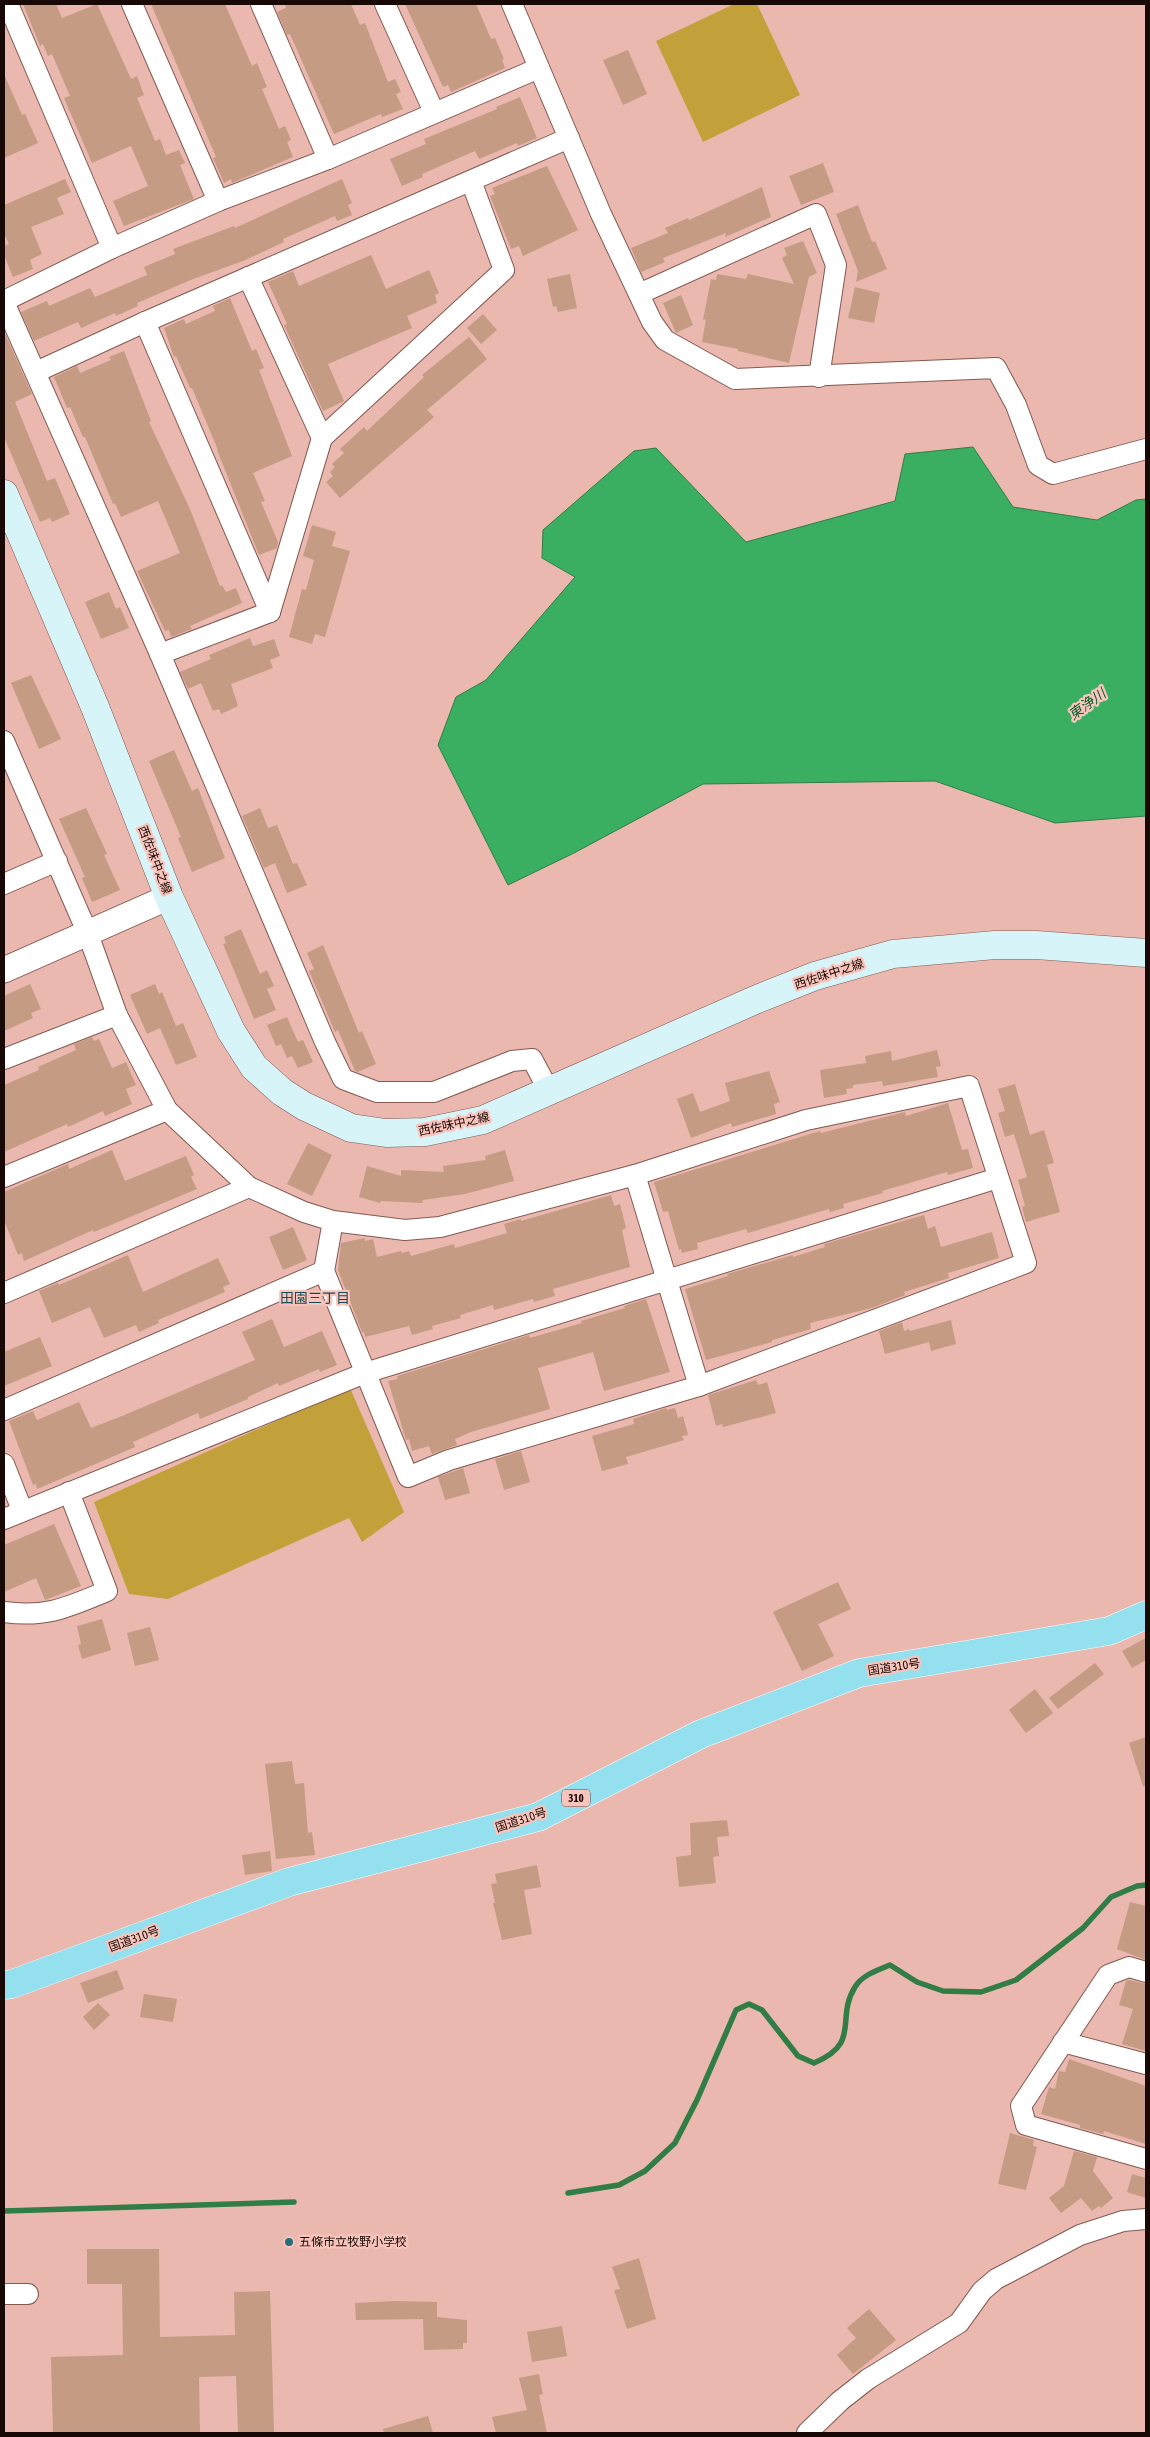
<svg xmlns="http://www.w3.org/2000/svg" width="1150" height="2437" viewBox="0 0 1150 2437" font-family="'Asap Condensed','Noto Sans JP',sans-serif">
	<rect width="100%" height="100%" fill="#eab8ae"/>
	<g fill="#c2a13b">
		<polygon points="734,4 757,4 800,95 703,142 656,41"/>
		<polygon points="350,1388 404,1512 362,1542 349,1518 168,1599 129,1594 94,1502"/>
	</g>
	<polygon fill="#3aaf62" stroke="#307d46" points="973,447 1013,507 1097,520 1136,500 1146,499 1146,816 1055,823 935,781 703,784 574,853 508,885 438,745 456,697 486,680 575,577 542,558 543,530 634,451 656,448 746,542 895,501 905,454"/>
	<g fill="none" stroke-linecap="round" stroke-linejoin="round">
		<g stroke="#307d46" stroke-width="5.5">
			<path d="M 568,2193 L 619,2185 L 645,2171 L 675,2143 L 697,2100 L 736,2010 L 749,2004 L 762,2010 L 798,2056 L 814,2063 C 862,2043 835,2019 855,1987 C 862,1975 878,1970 890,1965 L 917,1982 L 943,1991 L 981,1992 L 1016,1980 L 1083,1928 L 1111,1897 L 1137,1886 L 1146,1885"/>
			<polyline points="4,2211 294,2202"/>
		</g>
	</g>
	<g fill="#c59b84">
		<polygon points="23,4 56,4 62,18 97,4 131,79 137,76 144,95 137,98 155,141 160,139 166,155 179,150 185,163 180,165 194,199 124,226 113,201 148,186 131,146 92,163 64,98 70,96 52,54 48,56 43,44 40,46"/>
		<polygon points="151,4 225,4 252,66 257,63 267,87 262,89 279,129 285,126 291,140 287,142 293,157 232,183 231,179 224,183 213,158 216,157"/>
		<polygon points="285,4 351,4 360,25 365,23 388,82 395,79 401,92 396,94 403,109 382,117 381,114 334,134 290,34 287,35 277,12 286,8"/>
		<polygon points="405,4 476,4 491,39 495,38 504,59 502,60 505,68 451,92 448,85 443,87"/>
		<polygon points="628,50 647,94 623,105 603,60"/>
		<polygon points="4,74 22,115 25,114 38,143 4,158"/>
		<polygon points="520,97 537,138 518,146 517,143 479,159 475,151 422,174 423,177 402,186 390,159 426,144 424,139 497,109 496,107"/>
		<polygon points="823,163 834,192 801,205 789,176"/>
		<polygon points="547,166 578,230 523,256 519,246 511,249 490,196 495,194 492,188"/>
		<polygon points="65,179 71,192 57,198 64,214 31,227 42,254 30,260 33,269 13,277 4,255 4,246 9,244 4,233 4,205"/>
		<polygon points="342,179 352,203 348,205 352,215 337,221 335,216 283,239 284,242 243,261 193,279 137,303 138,306 116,316 115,313 81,328 78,322 34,341 21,312 47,301 49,306 90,288 95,297 147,275 144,267 175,254 173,249 234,226 235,228"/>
		<polygon points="762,187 771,217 725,237 726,233 663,258 665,262 641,272 631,248 668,233 665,228 688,218 689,220"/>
		<polygon points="858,205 872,242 875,241 887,269 856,282 858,271 836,214"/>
		<polygon points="803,241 817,273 809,277 789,363 738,351 738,349 702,342 706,319 703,320 711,279 716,280 717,274 746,279 748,274 794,284 782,258 787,255 784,248"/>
		<polygon points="371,255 386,289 429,270 439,293 435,295 437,303 407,316 412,328 328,364 344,401 323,411 284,325 287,324 268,282 293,271 299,286"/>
		<polygon points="570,274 577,308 558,312 556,306 553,307 547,279"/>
		<polygon points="855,287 880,293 874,323 848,318"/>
		<polygon points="681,295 693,325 676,333 663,303"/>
		<polygon points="230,298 252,351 256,349 264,368 259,370 292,456 253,473 265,501 261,502 278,542 277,548 259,555 217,450 218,450 192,388 190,388 176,356 174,357 164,328 184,319 186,324 215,311 213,306"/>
		<polygon points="483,314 497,330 481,344 467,328"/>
		<polygon points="4,331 32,394 15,402 47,481 55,478 70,514 52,522 50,518 40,522 4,437"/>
		<polygon points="469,337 487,359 427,410 434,417 340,498 326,482 333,476 330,472 335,467 332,464 344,453 340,449 364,427 367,431 424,377 422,375"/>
		<polygon points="124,351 151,421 149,422 190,509 220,586 222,585 226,592 236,588 242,603 190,626 192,629 171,637 169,630 165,631 137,571 180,553 158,501 121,517 115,503 113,504 85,437 83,437 70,407 67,408 54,377 77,366 80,373 111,360 109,357"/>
		<polygon points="312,525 336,532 332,546 350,551 325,637 315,634 312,644 289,637 302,589 306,590 314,560 303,556"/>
		<polygon points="109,592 116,609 120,607 129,628 101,639 85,602"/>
		<polygon points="250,638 253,646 274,639 280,656 270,660 273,668 231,684 238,706 221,714 219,709 213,711 201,683 188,689 180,672 211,659 209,655"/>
		<polygon points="31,675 61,739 39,749 11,683"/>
		<polygon points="174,750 192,791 198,788 225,858 192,872 178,838 181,837 149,761"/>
		<polygon points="86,808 107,854 104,855 120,890 92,902 82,878 85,877 59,819"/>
		<polygon points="260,808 268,828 277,825 293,864 297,863 307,885 287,893 275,863 264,868 242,816"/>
		<polygon points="241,929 260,974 267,970 274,986 267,989 276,1010 254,1019 223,944 226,943 224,937"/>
		<polygon points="323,945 359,1033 362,1031 376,1064 358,1072 355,1071 338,1030 335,1032 309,971 314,969 307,953"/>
		<polygon points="30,984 41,1009 31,1013 33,1018 4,1031 4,996"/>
		<polygon points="155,984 159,994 162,992 176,1026 183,1023 197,1057 176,1065 160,1028 147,1034 130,995"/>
		<polygon points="287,1017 298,1042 303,1040 313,1062 298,1068 292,1056 287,1058 281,1044 276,1046 267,1025"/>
		<polygon points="92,1037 94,1041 99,1039 112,1068 126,1062 136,1085 126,1089 132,1104 105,1116 103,1111 68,1127 67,1124 4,1152 4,1085 39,1070 38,1067 76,1050 74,1044"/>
		<polygon points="937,1050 941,1066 936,1067 938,1077 883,1086 882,1081 853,1085 853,1088 846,1089 847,1094 824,1098 820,1070 866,1063 865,1056 891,1051 892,1061"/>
		<polygon points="769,1071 780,1102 774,1104 776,1114 732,1127 731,1123 691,1138 677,1099 693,1093 700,1112 730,1101 725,1083"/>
		<polygon points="1015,1084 1030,1135 1044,1130 1054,1163 1047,1165 1060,1212 1026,1222 1022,1207 1025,1206 1018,1180 1027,1177 1014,1134 1005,1137 998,1113 1005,1111 998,1089"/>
		<polygon points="948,1103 962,1150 968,1149 973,1168 948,1175 947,1172 882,1191 883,1193 843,1204 844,1208 830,1212 829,1209 748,1233 746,1229 697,1243 698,1249 682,1253 681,1249 679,1250 668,1211 663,1212 654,1182 820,1131 821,1133 905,1112 906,1116"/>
		<polygon points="308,1143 332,1155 312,1196 287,1184"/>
		<polygon points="112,1150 125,1181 186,1156 194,1175 191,1177 197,1189 94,1232 93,1230 24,1261 22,1253 18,1255 4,1220 4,1192 68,1164 69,1169"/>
		<polygon points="505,1150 514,1181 465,1194 423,1200 422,1203 381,1201 380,1203 359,1197 367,1166 401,1176 401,1170 444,1172 443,1166 486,1160 485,1156"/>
		<polygon points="611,1195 614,1206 620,1204 626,1228 622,1230 630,1267 553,1289 555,1296 534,1302 533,1299 494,1310 493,1305 460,1315 461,1318 432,1326 433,1329 412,1335 409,1326 365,1337 364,1332 362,1332 338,1270 341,1243 365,1238 365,1241 373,1239 377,1257 401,1251 402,1253 409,1251 411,1256 454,1244 455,1248 507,1233 504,1224 521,1219 521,1221"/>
		<polygon points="924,1215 928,1229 935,1226 941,1247 992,1232 999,1258 948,1273 949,1278 904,1292 905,1295 872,1308 810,1323 811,1329 772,1340 772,1342 706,1360 685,1289 728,1276 727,1274 793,1255 793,1257 825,1247 824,1244"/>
		<polygon points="293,1227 307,1260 283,1270 269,1237"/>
		<polygon points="128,1255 143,1292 218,1258 230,1284 223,1287 225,1292 158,1320 159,1323 139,1332 136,1325 104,1338 90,1307 52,1323 39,1291 58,1283 59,1285"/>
		<polygon points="646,1299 670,1372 604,1391 593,1352 538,1368 550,1409 471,1432 455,1439 457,1445 432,1454 429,1446 412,1451 409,1439 406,1440 388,1381 397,1379 397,1376 529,1335 530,1338 582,1323 581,1321 625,1308 624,1306"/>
		<polygon points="272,1319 284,1347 322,1331 337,1365 320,1372 319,1369 279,1386 278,1383 248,1397 248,1399 200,1419 198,1413 133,1442 135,1447 37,1489 36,1484 33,1485 9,1421 33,1411 37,1420 79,1402 91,1428 122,1416 255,1360 242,1332"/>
		<polygon points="951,1320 956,1344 931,1351 929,1342 885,1354 879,1331 902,1322 904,1331 909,1329 910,1331"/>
		<polygon points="40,1337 52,1366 4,1386 4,1352"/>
		<polygon points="756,1380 758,1385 767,1382 776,1413 723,1427 722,1424 716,1426 708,1395"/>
		<polygon points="666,1408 667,1410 675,1408 678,1418 683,1416 688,1435 682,1436 684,1440 626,1457 628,1464 602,1471 592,1436 634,1424 633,1419"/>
		<polygon points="521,1451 530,1482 504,1490 495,1459"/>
		<polygon points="463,1468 470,1493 445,1500 438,1477"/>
		<polygon points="54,1524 81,1586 45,1600 36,1578 4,1592 4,1545"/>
		<polygon points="838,1582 851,1609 818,1624 834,1656 802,1671 773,1612"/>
		<polygon points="102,1619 111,1650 82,1659 78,1645 81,1644 77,1626"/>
		<polygon points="150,1627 159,1660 135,1666 127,1633"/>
		<polygon points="1146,1638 1146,1660 1132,1668 1122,1651"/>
		<polygon points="1095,1663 1104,1674 1058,1709 1049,1698"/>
		<polygon points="1035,1689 1053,1713 1026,1733 1009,1710"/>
		<polygon points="1146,1737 1146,1786 1143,1786 1129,1743"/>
		<polygon points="292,1761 295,1784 304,1783 308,1833 312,1832 315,1855 276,1859 265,1764"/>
		<polygon points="727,1820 729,1836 717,1837 719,1856 713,1857 716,1883 679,1887 676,1857 691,1855 690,1823"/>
		<polygon points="270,1851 272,1871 245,1875 242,1855"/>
		<polygon points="537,1865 541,1887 524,1890 532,1934 502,1940 493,1903 495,1903 491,1884 497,1883 495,1874"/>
		<polygon points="1130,1902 1146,1906 1146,1960 1117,1949"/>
		<polygon points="117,1970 124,1989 88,2003 80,1983"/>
		<polygon points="1129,1980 1146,1984 1146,2051 1122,2044 1133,2009 1119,2005 1126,1981"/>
		<polygon points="144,1994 177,1999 173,2022 140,2017"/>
		<polygon points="98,2003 110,2015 94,2030 83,2017"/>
		<polygon points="1069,2059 1146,2086 1146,2144 1104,2131 1103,2134 1080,2128 1080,2125 1041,2114 1049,2087 1055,2089 1059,2071 1065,2072"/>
		<polygon points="1010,2133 1034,2140 1033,2146 1037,2147 1026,2190 998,2184"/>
		<polygon points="1074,2151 1097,2157 1093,2171 1113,2198 1101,2208 1099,2206 1092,2211 1081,2198 1061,2213 1049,2198 1064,2186"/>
		<polygon points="1132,2174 1146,2178 1146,2198 1127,2192"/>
		<polygon points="87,2249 159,2249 160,2337 235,2335 234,2292 270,2291 274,2433 238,2433 236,2376 199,2377 200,2433 53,2433 51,2357 123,2355 122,2284 87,2284"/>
		<polygon points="639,2258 656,2319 627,2329 614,2290 620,2289 612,2267"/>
		<polygon points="395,2301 437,2302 437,2317 467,2320 467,2343 463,2343 463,2349 424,2350 423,2319 356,2320 355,2303"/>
		<polygon points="869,2309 896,2340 853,2374 837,2355 856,2338 847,2328"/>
		<polygon points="562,2326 567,2356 532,2362 527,2332"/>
		<polygon points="539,2374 543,2394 539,2395 547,2433 496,2433 492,2417 527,2410 519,2378"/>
		<polygon points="428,2416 433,2433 384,2433 383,2429"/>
	</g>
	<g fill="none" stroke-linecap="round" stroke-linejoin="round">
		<g stroke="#855951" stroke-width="22">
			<g id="minor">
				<polyline points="8,4 112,248"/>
				<polyline points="132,4 218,201"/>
				<polyline points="261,4 328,159"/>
				<polyline points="385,4 434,112"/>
				<polyline points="512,4 601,214 652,322 665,340 735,379 996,368 1016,405 1038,465 1053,474 1146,449"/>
				<polyline points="248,277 322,438"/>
				<polyline points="639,294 816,214 836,265 819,377"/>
				<polyline points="4,301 112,248 218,201 328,159 539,68"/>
				<polyline points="4,302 160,654 325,1042 343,1079 377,1092 434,1092 512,1061 532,1059 549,1091"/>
				<polyline points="145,322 270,612"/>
				<polyline points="36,372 145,322 569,138"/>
				<polyline points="270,612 322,438 504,270 471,181"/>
				<polyline points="160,654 270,612"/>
				<polyline points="4,741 88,934 117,1015 167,1110 249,1187 304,1212 333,1221 405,1230 440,1227 635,1175 806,1120 969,1086 1026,1263 699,1386 449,1460 408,1477 324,1271 333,1221"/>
				<polyline points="4,884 57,861"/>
				<polyline points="4,1059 117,1015"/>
				<polyline points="635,1175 699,1386"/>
				<polyline points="4,1177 167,1110"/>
				<polyline points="4,1293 249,1187"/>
				<polyline points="4,1410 324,1271"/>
				<polyline points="4,1464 22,1510"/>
				<polyline points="4,1519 365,1373 998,1178"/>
				<path d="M 4,1612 C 47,1618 68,1607 107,1591 L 69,1492"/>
				<polyline points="1146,1972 1129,1967 1108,1975 1021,2106 1026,2125 1146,2159"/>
				<polyline points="1063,2042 1146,2064"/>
				<polyline points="4,2294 28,2294"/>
				<polyline points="807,2433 840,2401 868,2379 959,2323 982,2291 996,2279 1080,2235 1123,2221 1146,2219"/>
			</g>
		</g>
		<g stroke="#855951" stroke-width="27">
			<polyline id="tertiary" points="4,970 169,897"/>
		</g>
		<g stroke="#855951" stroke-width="29">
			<polyline id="secondary" points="4,494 95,707 169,897 231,1031 254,1067 282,1092 304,1106 351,1128 386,1133 425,1132 483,1120 755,1000 815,976 893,954 995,945 1036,945 1146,953"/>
		</g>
		<g stroke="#fff" stroke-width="29">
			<polyline id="trunk" points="4,1985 12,1984 289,1882 538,1817 701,1734 859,1673 1109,1631 1146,1615"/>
		</g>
		<use href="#minor" stroke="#fff" stroke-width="20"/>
		<use href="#tertiary" stroke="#fff" stroke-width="25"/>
		<use href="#secondary" stroke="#d7f4f9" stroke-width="28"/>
		<use href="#trunk" stroke="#94e0ee" stroke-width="28"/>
	</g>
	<circle fill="#266e7a" stroke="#f8c4bb" stroke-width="2" cx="289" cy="2242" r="5"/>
	<g text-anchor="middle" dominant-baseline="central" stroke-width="4.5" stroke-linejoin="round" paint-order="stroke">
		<rect fill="#f8c4bb" stroke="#5c413c" stroke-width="1" x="562" y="1789.5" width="28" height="17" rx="4"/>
		<g font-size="11" font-weight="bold" fill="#190906">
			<text x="576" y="1798">310</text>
		</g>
		<g font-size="12" fill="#190906" stroke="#f8c4bb">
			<text transform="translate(155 860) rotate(69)">西佐味中之線</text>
			<text transform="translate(829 974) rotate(-18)">西佐味中之線</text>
			<text transform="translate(454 1124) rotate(-12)">西佐味中之線</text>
			<text transform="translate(894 1667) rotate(-9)">国道310号</text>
			<text transform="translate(521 1820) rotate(-18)">国道310号</text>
			<text transform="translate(134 1939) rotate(-20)">国道310号</text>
		</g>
		<g font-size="12" fill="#190906" stroke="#f8c4bb" text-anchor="start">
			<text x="299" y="2242">五條市立牧野小学校</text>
		</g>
		<g font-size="14" font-style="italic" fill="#075e2c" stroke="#f8c4bb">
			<text transform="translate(1087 704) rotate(-36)">東浄川</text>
		</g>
		<g font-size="14" fill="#124d57" stroke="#f8c4bb">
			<text x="315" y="1298">田園三丁目</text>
		</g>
	</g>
	<rect width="1150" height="2437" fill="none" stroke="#190906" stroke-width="10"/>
</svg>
